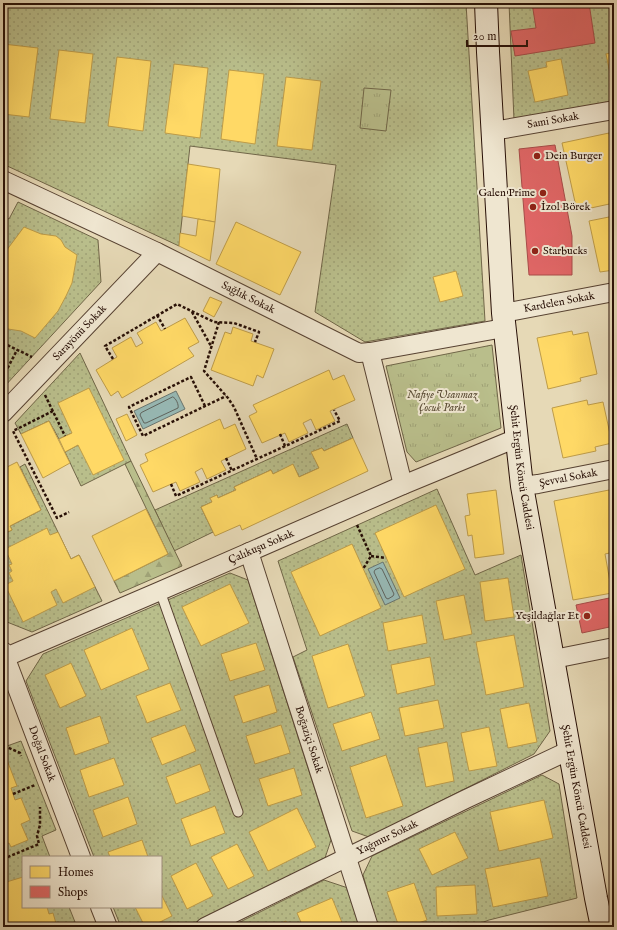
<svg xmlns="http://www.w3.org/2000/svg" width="617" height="930" viewBox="0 0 617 930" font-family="'IM FELL English',serif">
	<defs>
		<pattern id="grass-dots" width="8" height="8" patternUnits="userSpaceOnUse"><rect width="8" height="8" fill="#b9be8b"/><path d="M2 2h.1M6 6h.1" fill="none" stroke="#9fa276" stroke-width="1.8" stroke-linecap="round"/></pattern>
		<pattern id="forest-firs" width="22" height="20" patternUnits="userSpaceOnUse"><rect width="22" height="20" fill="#b9be8b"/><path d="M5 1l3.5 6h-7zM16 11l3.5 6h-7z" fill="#9fa276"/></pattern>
		<pattern id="park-tufts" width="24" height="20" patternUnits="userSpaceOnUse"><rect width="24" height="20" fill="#b9be8b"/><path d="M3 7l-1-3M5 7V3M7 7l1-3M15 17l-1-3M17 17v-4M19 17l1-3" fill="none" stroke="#9fa276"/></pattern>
	</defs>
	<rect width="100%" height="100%" fill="#e6d9b6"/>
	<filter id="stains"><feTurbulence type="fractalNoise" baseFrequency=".005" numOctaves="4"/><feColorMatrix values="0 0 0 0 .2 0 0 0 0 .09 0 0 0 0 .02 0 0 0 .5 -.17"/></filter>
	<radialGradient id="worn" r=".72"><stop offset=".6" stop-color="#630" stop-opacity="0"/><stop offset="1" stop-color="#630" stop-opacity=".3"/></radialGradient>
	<g fill="url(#grass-dots)" stroke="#706648">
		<polygon points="3,3 466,3 485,321 365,342 315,312 336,165 190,146 179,246 3,164"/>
		<polygon points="509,3 614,3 614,102 514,120"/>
		<polygon points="18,202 98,240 101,282 3,388 3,216 9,219"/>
		<polygon points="80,353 131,461 81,486 65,452 78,445 72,433 59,439 49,421 21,434 15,423"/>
		<polygon points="347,424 353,438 324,451 322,448 312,452 319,468 299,477 293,465 273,474 271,470 234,487 236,490 218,498 217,495 211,498 212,502 201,507 213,532 174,551 155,510"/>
		<polygon points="25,464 71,559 79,555 102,601 32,632 7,622 3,612 3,534 12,530 10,526 41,510 20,467"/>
		<polygon points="437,489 475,575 521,555 550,731 534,754 369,837 352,831 293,657 307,650 278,561"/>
		<polygon points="230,573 248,580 331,840 325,858 186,927 121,927 113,907 161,907 161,857 94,857 26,681 43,654"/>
		<polygon points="3,734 7,746 21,741 56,830 42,836 50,857 23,857 23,907 69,907 77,927 3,927"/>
		<polygon points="542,775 559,784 577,898 489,920 470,927 378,927 363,875 372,856"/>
		<polygon points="324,880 348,888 360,927 230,927"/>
	</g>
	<polygon fill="url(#forest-firs)" stroke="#706648" points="131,461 182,566 120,593 114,581 168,554 125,464"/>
	<g fill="url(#park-tufts)" stroke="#706648">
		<polygon points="364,88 391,90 386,131 360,128"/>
		<polygon points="492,345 501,428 416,462 407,452 386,366"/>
	</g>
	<g fill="#97b9b5" stroke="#6a756f">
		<polygon points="176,391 185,409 143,429 134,411"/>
		<polygon points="383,562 400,598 385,605 368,569"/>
	</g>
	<g fill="#ffd966" stroke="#be9c49">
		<polygon points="3,44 38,48 29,117 3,114"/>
		<polygon points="59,50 93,54 85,123 50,119"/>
		<polygon points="614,52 614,88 613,88 606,54"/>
		<polygon points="117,57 151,61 143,131 108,126"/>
		<polygon points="561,59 568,95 535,102 528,71 547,67 546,62"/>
		<polygon points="174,64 208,68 200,138 165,133"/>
		<polygon points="229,70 264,74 255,144 221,139"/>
		<polygon points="286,77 321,81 312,150 277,146"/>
		<polygon points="609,133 614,158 614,203 577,211 562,143"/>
		<polygon points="188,164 220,169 215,222 182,216"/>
		<polygon points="614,216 614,270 600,272 589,221"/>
		<polygon points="198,219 215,222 210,261 179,246 180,233 196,236"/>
		<polygon points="236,222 301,252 280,295 216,264"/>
		<polygon points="24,227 41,234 56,236 61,240 65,247 77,255 72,283 66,296 58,311 35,338 21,331 8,329 3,326 3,255"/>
		<polygon points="456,271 463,296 440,302 433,277"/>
		<polygon points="210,297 222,302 214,317 203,311"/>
		<polygon points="185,318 199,342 188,348 194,356 122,398 118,391 111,396 96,370 117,357 112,348 131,337 136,347 143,343 137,333 156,322 161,331"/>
		<polygon points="233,327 253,334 251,341 274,349 263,378 257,375 253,386 211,370 225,332 231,334"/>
		<polygon points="572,331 573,335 588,332 597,374 580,378 581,381 548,389 537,338"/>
		<polygon points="329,370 333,380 344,375 355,400 330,411 335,421 316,430 311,419 303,423 308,433 289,442 285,433 262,443 249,416 257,412 253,405"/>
		<polygon points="89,388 124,460 93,475 78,445 65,452 59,439 72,433 58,403"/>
		<polygon points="587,400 588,405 603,402 612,443 595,447 596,451 563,458 552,408"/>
		<polygon points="127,414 137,435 126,441 116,419"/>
		<polygon points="220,419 224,429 235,424 246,449 221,461 226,470 207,479 202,468 195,472 200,482 180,491 176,482 153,492 140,465 148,461 145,454"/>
		<polygon points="49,421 70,463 43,478 21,434"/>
		<polygon points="353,438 368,471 242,530 240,525 215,536 201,507 212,502 210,498 217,495 218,498 236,490 234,487 271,470 273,474 293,464 299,477 319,468 311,452 322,448 324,451"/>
		<polygon points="17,462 41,510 10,526 12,530 3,534 3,469"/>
		<polygon points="614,489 614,552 605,554 612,593 573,600 554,501"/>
		<polygon points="496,490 504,554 475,558 472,535 468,536 465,516 470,515 467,494"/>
		<polygon points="436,505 465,569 404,597 375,533"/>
		<polygon points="146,509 168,554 114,581 92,536"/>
		<polygon points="47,528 50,535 58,532 71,559 79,555 95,587 63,603 56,589 51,592 57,605 23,622 5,585 13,581 9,573 12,571 9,565 12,564 5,549"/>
		<polygon points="352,544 381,608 320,636 291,572"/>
		<polygon points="508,578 514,617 485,621 480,582"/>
		<polygon points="230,584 249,623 201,646 182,607"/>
		<polygon points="464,595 472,634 444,640 436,601"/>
		<polygon points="422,615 427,643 388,651 383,623"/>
		<polygon points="132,628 149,669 101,690 84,650"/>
		<polygon points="514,635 524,687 486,695 476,642"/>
		<polygon points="256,643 265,670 230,681 221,654"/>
		<polygon points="348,644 365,696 328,708 312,656"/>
		<polygon points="430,657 435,685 397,694 391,665"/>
		<polygon points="71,663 86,696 60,708 45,675"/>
		<polygon points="170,683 181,710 147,723 136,696"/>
		<polygon points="269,685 277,712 243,723 234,696"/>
		<polygon points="438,700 444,728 405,736 399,708"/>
		<polygon points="529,703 537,742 508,748 500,709"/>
		<polygon points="371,712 380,739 342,751 333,724"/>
		<polygon points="100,716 109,743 75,755 66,728"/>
		<polygon points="185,725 196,751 162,765 151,738"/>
		<polygon points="281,725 290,753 255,764 246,736"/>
		<polygon points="489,727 497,766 469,771 461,733"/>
		<polygon points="447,742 454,781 426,787 418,748"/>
		<polygon points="386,755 403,806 366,818 350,767"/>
		<polygon points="114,758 124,785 89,797 80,770"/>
		<polygon points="7,760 17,786 11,788 15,800 21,798 30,820 21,824 28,840 11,847 9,843 3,845 3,762"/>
		<polygon points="200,764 210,791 176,804 166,777"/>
		<polygon points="294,768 302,795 268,806 259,779"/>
		<polygon points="128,797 137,824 103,837 93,810"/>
		<polygon points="544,800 553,838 499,851 490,812"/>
		<polygon points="215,806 225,833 191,846 181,819"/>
		<polygon points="297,808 316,847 268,871 249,832"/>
		<polygon points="455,832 468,858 432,875 419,849"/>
		<polygon points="142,840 148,857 110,857 108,852"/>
		<polygon points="237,844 254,876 228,889 211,857"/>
		<polygon points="540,858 548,896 493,907 485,869"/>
		<polygon points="196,863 213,896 187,909 171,876"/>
		<polygon points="23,877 23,907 47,907 49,914 53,913 57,927 3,927 3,883"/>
		<polygon points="414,883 427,920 407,927 399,927 387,892"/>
		<polygon points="475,885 477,914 437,916 436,887"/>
		<polygon points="161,894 172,916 150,927 145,927 135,907 161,907"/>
		<polygon points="332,898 343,925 337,927 303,927 297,913"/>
		<polygon points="286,921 288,927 272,927"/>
	</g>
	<g fill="#e06666" stroke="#a84c49">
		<polygon points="532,3 589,3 595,43 515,56 511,31 536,28"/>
		<polygon points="555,145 572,236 572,275 529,275 519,149"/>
		<polygon points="614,597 614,626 582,633 576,605"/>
	</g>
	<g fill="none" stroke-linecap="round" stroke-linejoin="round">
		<g stroke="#5f645e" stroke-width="1">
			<path d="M 173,397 C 176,398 179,405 178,408 L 146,423 L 144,423 L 140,415 L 141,413 Z"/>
			<polygon points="380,568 382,569 394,594 393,596 388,599 386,598 374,572 375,570"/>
		</g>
		<g stroke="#574232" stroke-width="11">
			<polyline id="lane" points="160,591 238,812"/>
		</g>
		<g stroke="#574232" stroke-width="20">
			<g id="street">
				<path id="s1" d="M 493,131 L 614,110"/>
				<path id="s2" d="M 3,180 L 157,252 L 359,353 L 370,352 L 504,328"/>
				<path id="s3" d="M 503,313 L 614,292"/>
				<polyline points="370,352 403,485"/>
				<path id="s4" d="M 3,413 L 157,252"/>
				<path id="s5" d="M 522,486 L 538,484 L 614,469"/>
				<path id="s6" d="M 249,552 L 369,927"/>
				<path id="s7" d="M 3,651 L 81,857"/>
				<path id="s8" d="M 6,657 L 160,591 L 403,485 L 517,438"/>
				<polyline points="554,659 614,647"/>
				<polyline points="100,907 108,927"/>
				<path id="s9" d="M 205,927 L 466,799 L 570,750"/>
			</g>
		</g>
		<g stroke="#270f06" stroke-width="24">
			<g id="secondary">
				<path id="s10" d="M 486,3 L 488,52 L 503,313 L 522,486 L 596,898 L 602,927"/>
			</g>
		</g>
		<g stroke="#270f06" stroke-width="2.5" stroke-dasharray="3 2" stroke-linecap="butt">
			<polyline points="3,221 5,217"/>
			<polyline points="192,312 211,346"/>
			<polyline points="157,315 165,329"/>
			<polyline points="219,322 204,371 228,398 234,407 257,459"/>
			<polyline points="3,343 32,357"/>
			<polyline points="113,359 105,346 177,304 214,322 234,323 259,332 255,342"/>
			<polyline points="3,377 17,350"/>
			<polyline points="45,395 65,436"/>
			<polyline points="205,406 191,377 129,407 143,436 226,396"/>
			<polyline points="53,411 13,431 57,518 69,512"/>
			<polyline points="280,434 285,446"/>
			<polyline points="226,458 232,471"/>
			<polyline points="171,484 176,496 340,421 334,410"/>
			<polyline points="357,525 371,556 363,569"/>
			<polyline points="371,556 386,558"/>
			<polyline points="3,740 7,747 20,753 21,756"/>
			<polyline points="13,794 35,785"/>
			<polyline points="3,859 39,844 37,836 40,825 40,807"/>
		</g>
		<use href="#lane" stroke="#efe6d0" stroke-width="9"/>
		<use href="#street" stroke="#efe6d0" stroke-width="18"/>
		<use href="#secondary" stroke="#efe6d0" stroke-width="22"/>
	</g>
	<g fill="#8f2418" stroke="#efe6d0" stroke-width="1.5">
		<circle cx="537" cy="156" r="4"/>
		<circle cx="543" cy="193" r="4"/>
		<circle cx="533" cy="207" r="4"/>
		<circle cx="535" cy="251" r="4"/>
		<circle cx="587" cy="616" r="4"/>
	</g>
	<g text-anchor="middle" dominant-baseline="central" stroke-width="4" stroke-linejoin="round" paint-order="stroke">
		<g font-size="11" fill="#270f06" stroke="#efe6d0">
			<text stroke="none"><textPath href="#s1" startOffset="61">Sami Sokak</textPath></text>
			<text stroke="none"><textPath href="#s2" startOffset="272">Sağlık Sokak</textPath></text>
			<text stroke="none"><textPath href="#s3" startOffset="57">Kardelen Sokak</textPath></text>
			<text stroke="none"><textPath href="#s4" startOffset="111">Sarayönü Sokak</textPath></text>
			<text stroke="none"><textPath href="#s10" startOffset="466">Şehit Ergün Köncü Caddesi</textPath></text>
			<text stroke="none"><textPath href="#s5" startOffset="47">Şevval Sokak</textPath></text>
			<text stroke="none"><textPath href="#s8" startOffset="278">Çalıkuşu Sokak</textPath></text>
			<text stroke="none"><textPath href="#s6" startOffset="197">Boğaziçi Sokak</textPath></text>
			<text stroke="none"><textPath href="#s7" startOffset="110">Doğal Sokak</textPath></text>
			<text stroke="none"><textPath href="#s10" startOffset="790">Şehit Ergün Köncü Caddesi</textPath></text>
			<text stroke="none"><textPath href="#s9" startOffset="203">Yağmur Sokak</textPath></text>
		</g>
		<g font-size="11" fill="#270f06" stroke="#efe6d0" text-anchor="start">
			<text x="545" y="156">Dein Burger</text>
			<text x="535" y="193" text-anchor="end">Galen Prime</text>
			<text x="541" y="207">İzol Börek</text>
			<text x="543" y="251">Starbucks</text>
			<text x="579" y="616" text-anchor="end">Yeşildağlar Et</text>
		</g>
		<g font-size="11" font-style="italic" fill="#5a4c35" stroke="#efe6d0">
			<text x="442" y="395">Nafiye Usanmaz<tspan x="442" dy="13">Çocuk Parkı</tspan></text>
		</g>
	</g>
	<rect width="617" height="930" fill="none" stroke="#e6d9b6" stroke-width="16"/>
	<rect x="4" y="4" width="609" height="922" fill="none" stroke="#270f06" stroke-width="2"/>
	<rect x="8" y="8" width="601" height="914" fill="none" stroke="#270f06"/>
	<rect x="22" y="856" width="140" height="52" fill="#efe6d0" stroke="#9f907f"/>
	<rect x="30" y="866" width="20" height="12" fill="#ffd966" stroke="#9f907f"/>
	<text x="58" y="876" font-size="12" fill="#270f06">Homes</text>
	<rect x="30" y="886" width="20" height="12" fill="#e06666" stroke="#9f907f"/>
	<text x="58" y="896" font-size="12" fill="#270f06">Shops</text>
	<path d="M467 40v6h60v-6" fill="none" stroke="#270f06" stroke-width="2"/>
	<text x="473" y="40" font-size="12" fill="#270f06" stroke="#efe6d0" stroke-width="3" paint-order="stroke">20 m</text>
	<rect width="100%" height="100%" filter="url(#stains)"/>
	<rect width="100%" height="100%" fill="url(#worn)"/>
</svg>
